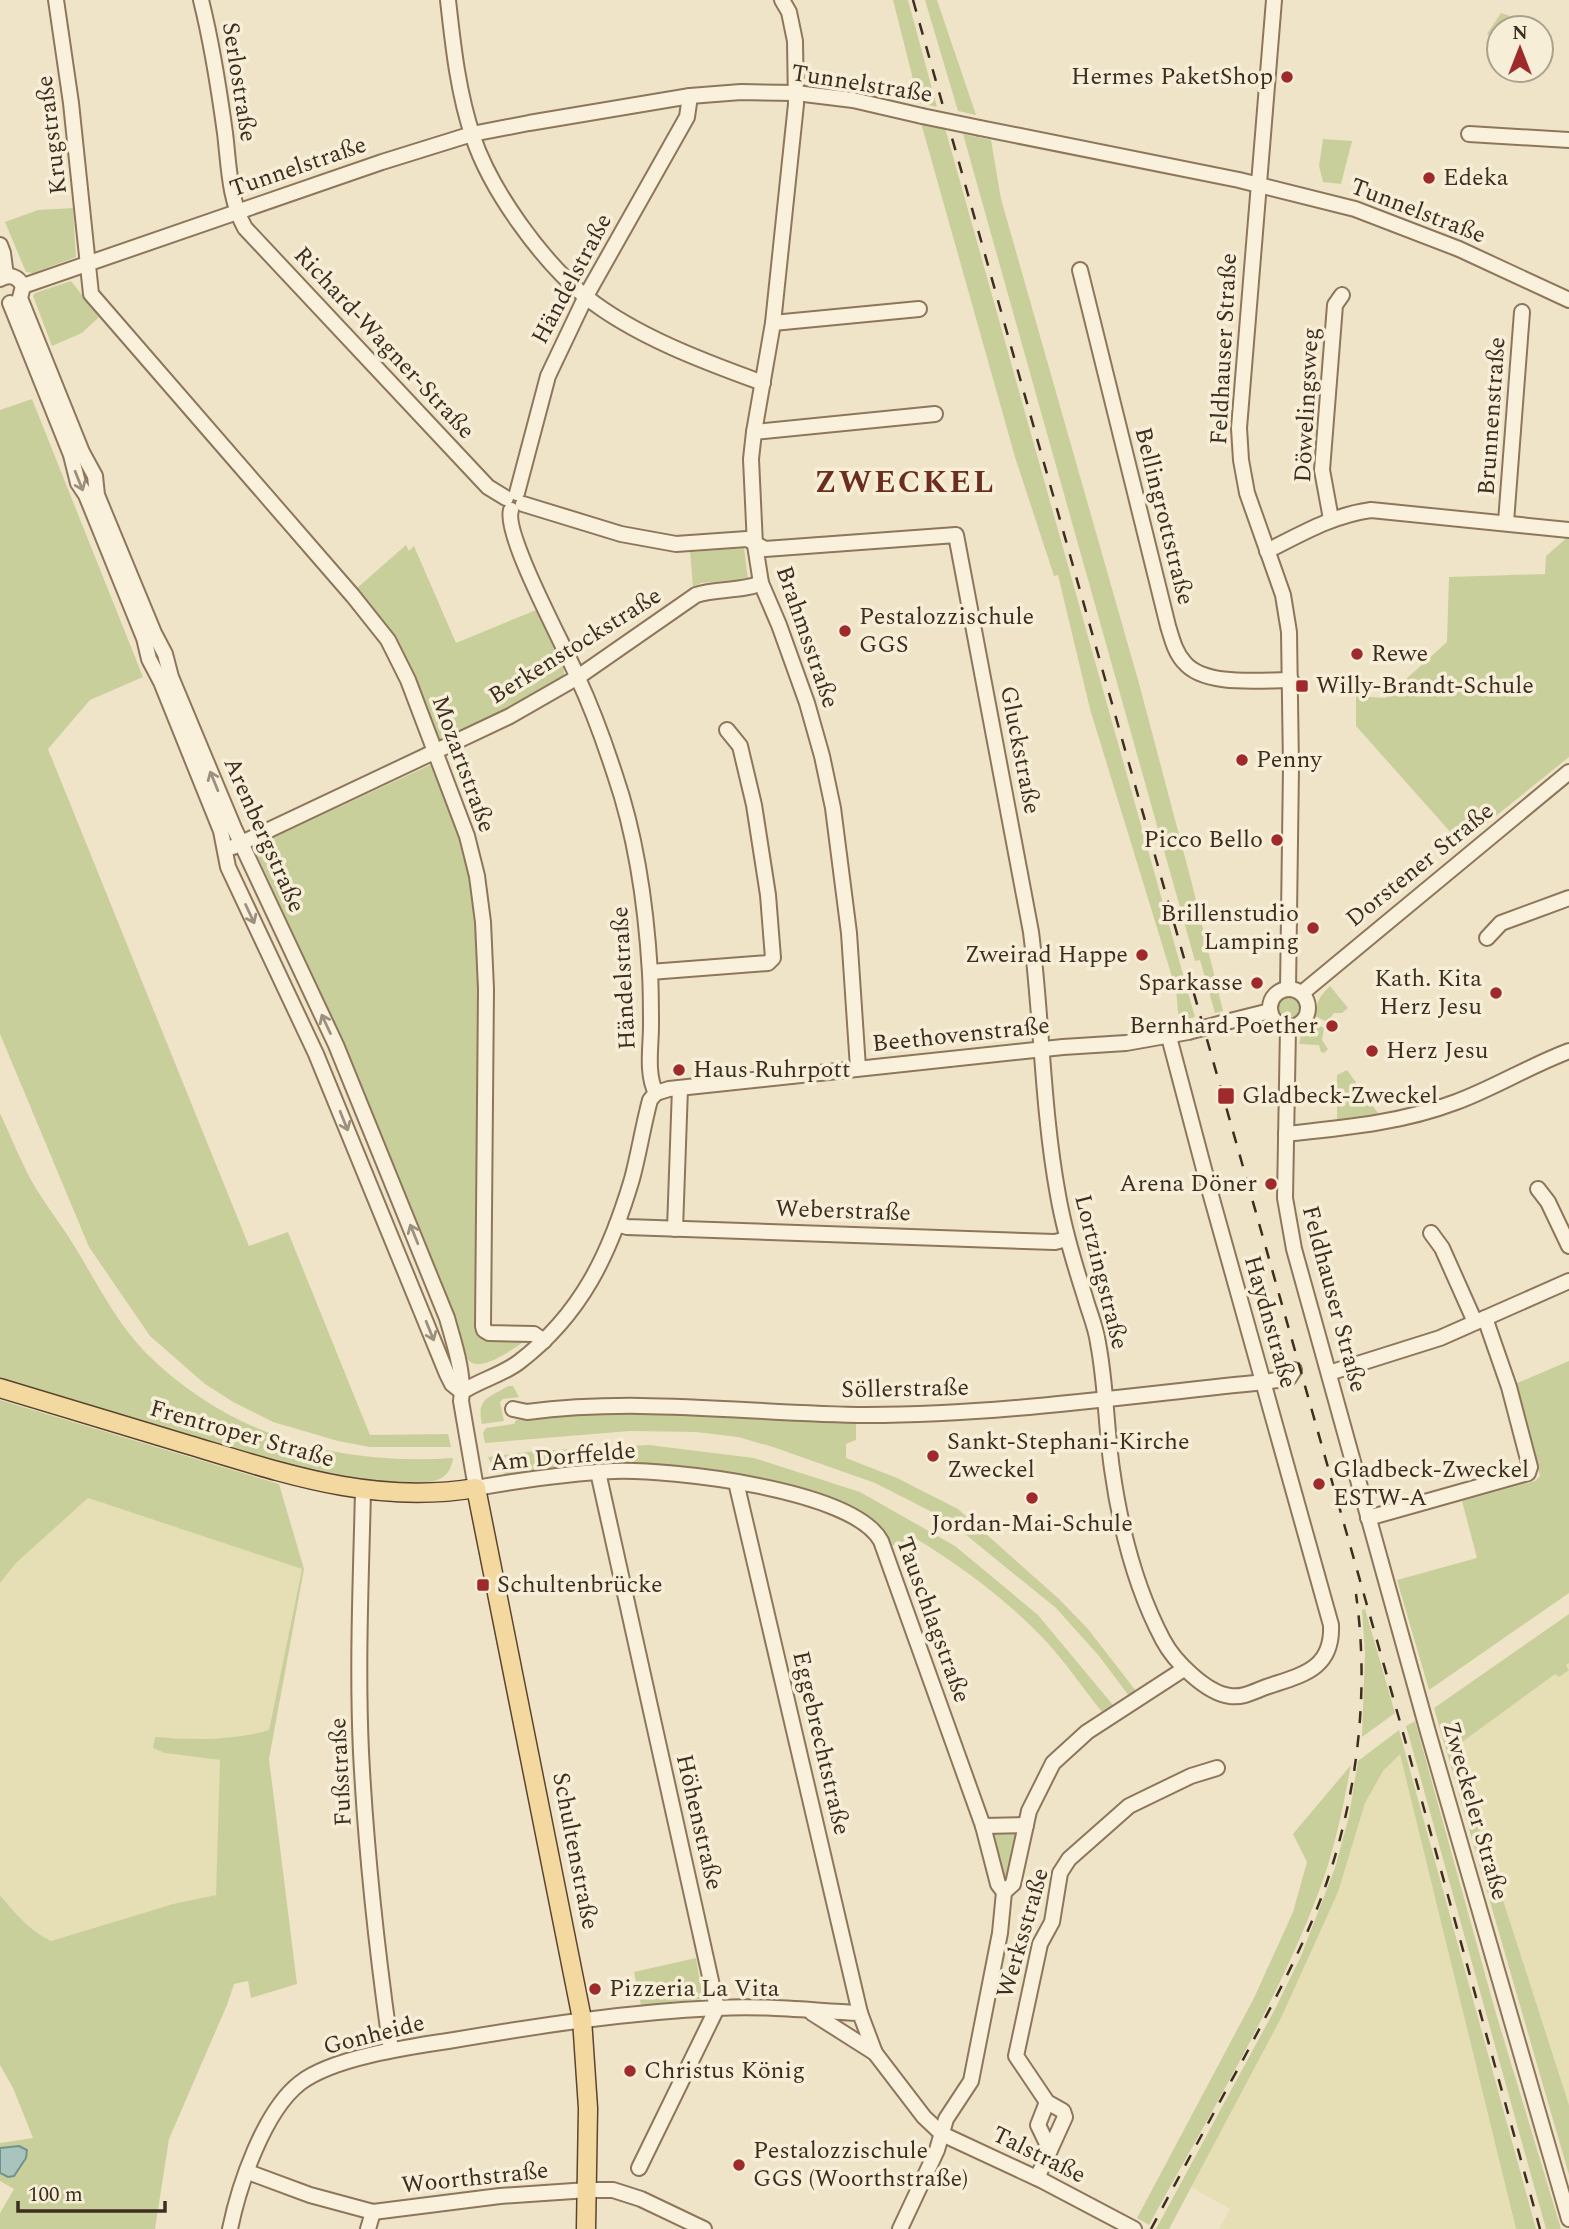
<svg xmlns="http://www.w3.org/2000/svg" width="1569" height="2229" viewBox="0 0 1569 2229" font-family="Spectral,serif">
	<rect width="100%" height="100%" fill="#f0e4c8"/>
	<g fill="#e6deb5">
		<polygon points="88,1498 302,1568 269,1730 231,1738 192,1739 155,1738 165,1753 220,1760 217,1895 173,1904 51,1941 34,1933 24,1924 0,1895 0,1583 16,1563"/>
		<polygon points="1569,1663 1569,2105 1454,1748 1555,1674 1569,1669 1566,1665"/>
		<polygon points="1400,1753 1516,2229 1219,2229 1230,2209 1191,2187 1281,2018 1337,1892 1365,1803 1383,1771"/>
	</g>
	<g fill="#c9cf9b">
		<polygon points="893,0 908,0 937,107 919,103"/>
		<polygon points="925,0 937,0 976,115 958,111"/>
		<polygon points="1501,13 1540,26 1539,28 1499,28 1499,40 1487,34"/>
		<polygon points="921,123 945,128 1195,1017 1179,1022 1176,990 1090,709 1058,575 1054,576 1015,457"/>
		<polygon points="963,134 991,140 1001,199 1140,687 1191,880 1223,1011 1215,1013 1200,960 1195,961"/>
		<polygon points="1323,139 1352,141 1341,184 1323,182 1319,166"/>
		<polygon points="73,208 76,257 33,273 26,272 5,222 38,210"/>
		<polygon points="71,281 99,317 82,333 52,346 33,296 35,293"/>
		<polygon points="32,399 143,677 90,700 48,749 249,1246 288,1232 370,1435 448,1434 451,1447 370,1447 338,1441 273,1422 233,1402 205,1384 150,1336 89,1247 0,1034 0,410"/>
		<polygon points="1569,536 1569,757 1461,844 1356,726 1356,696 1385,698 1447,642 1449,577 1545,574 1546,556"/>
		<path d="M 406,545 L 409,551 L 414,546 L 456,643 L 536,610 L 564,668 L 564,676 L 507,708 L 440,740 C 424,700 410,657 384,622 C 376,611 366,600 356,589 Z"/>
		<polygon points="744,548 748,579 701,583 693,587 690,552"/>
		<path d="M 432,764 L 460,839 L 471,877 L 476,925 L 480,988 L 479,1327 L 473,1330 L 478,1329 L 528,1339 C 515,1347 477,1378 466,1357 C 461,1348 460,1335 458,1325 L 340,1036 L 253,847 Z"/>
		<path d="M 1330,986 L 1348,1008 L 1342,1013 L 1334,1013 L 1327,1022 L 1315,1016 C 1317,1001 1319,997 1330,986 Z"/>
		<circle cx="1288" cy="1008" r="11"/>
		<polygon points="1313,1022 1324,1028 1322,1040 1328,1049 1324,1053 1321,1052 1319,1045 1299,1044 1301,1035"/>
		<polygon points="1347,1070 1380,1116 1337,1122 1337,1075"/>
		<path d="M 0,1113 C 10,1135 20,1159 31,1180 C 44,1203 61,1224 75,1247 C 97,1283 116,1322 146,1353 C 230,1436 337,1466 453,1458 C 452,1465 450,1472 443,1477 C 417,1495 318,1471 286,1464 L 0,1378 Z"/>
		<polygon points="1569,1361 1569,1593 1429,1690 1397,1580 1477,1558 1462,1501 1535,1481 1540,1476 1515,1384"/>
		<path d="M 508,1386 L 513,1386 L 519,1397 L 503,1399 L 500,1402 L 504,1421 L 482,1424 C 476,1398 489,1398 508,1386 Z"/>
		<path d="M 0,1400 L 279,1484 L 304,1569 L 269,1759 L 297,1984 L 251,1998 L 248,1981 L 234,1984 L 227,2005 L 169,2139 L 155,2229 L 0,2229 L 0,2213 L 14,2189 L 0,2181 L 0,2173 L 8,2177 L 19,2146 L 0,2148 L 0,2143 L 33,2138 L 13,2088 L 0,2065 L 0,1895 C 16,1914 28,1930 51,1941 L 173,1904 L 216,1895 L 220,1760 L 165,1753 L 153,1748 L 155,1737 C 193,1740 231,1741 269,1730 L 302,1569 L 88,1498 L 16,1563 L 0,1583 Z"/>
		<polygon points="584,1411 712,1413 856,1422 856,1440 846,1444 846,1458 897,1478 958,1509 1059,1599 1088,1629 1136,1691 1129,1696 1099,1656 1056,1608 960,1530 932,1512 875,1483 773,1447 738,1437 696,1432 630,1431 485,1443 483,1433 486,1428 514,1424 516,1420"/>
		<path d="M 649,1445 L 754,1458 L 860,1492 L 955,1546 L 1038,1615 L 1113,1705 L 1102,1712 C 1082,1687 1064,1660 1042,1637 C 1004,1598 961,1566 915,1538 L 891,1546 C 877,1520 864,1515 838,1504 L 595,1467 L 507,1475 L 493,1468 L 488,1457 L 535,1451 Z"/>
		<polygon points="1365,1609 1395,1713 1362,1737 1365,1653 1362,1610"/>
		<polygon points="1569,1614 1569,1663 1566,1665 1569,1670 1559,1677 1555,1674 1454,1748 1569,2105 1569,2175 1434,1708"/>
		<polygon points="1415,1721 1495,2010 1561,2229 1546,2229 1406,1726"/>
		<polygon points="1399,1730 1536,2229 1516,2229 1400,1754 1383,1771 1365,1803 1338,1892 1281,2018 1169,2229 1156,2229 1275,2009 1301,1956 1335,1868 1349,1816 1358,1761"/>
		<path d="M 1351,1765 C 1343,1808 1334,1852 1318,1894 C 1274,2009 1208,2117 1149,2225 L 1137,2218 L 1254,1998 L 1293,1912 L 1307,1862 L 1293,1834 Z"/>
		<polygon points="993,1830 1018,1831 1009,1880 1004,1883 990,1833"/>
		<polygon points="696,1958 703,1999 641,2005 634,1972"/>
	</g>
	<polygon fill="#a9c4bc" stroke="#6f938a" stroke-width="2" points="19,2146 27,2150 26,2158 14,2176 8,2177 0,2173 0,2148"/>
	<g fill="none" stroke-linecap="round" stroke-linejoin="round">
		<g stroke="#8d765c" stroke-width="18">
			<g id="minor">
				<polyline points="56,0 71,103 91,294 353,596 388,640 408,680 467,836 477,876 483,922 486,989 483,1326 484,1330 489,1333 534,1334 544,1341"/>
				<path d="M 201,0 C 212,44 219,89 225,133 C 229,166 229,199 245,228 L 488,487 L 506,498"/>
				<path d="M 448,0 C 453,45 458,93 473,137 C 491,191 542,261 586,297 C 635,336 705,362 763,383"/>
				<polyline points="782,0 789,12 795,41 796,104 773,323 754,432 751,459 755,545 761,583 779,625 807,703 822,756 833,808 849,933 858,1068"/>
				<polyline points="1274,0 1239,428 1241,460 1247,493 1283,595 1289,632 1291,767 1288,989"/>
				<polyline points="980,128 1239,180 1355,209 1459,249 1569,300"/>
				<polyline points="1469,134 1569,140"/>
				<polyline points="0,245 3,253 6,276"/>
				<path d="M 1080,270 L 1168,626 C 1172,639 1175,652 1184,662 C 1204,687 1261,680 1291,680"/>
				<path d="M 0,279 C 10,273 18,277 23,286 L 20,298 L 82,452 L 95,476 L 97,495 L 154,633 L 165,654 L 171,677 L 234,828 L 336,1045 L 447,1318 C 454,1343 465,1375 461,1401 L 476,1488 C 522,1480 568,1473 614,1471 C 670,1469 853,1489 881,1541 L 983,1826 L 998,1884 L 1004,1892 L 1000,1933 L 971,2081 L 946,2119 L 937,2150 L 900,2229"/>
				<polyline points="23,286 382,162 472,134 529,123 690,96 741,92 796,93 853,100 922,116"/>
				<polyline points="10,303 71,455 78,483 86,495 144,638 149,659 161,682 221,831 228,867 316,1054 447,1374 452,1384 462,1392"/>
				<polyline points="773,323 919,309"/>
				<polyline points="754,432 935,414"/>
				<polyline points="517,493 548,376 586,296 687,117 690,96"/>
				<path d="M 523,504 L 621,534 L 676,544 L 747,539 L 765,549 L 956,535 L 1031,932 C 1042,1019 1042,1108 1058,1195 C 1064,1230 1074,1263 1085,1297 C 1089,1312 1096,1327 1098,1343 C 1106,1384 1106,1427 1112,1469 C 1120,1526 1136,1589 1163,1640 C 1174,1661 1206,1693 1230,1696 C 1243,1698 1255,1691 1266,1687 C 1301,1675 1333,1670 1331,1625 L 1210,1192 L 1169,1037"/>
				<path d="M 511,510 C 503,534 565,647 577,676 C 592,708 604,741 615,775 C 637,839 646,905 650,973 C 651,990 651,1008 651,1026 C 651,1047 646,1074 656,1093"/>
				<polyline points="1331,519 1322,470 1335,305 1342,295"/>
				<polyline points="1506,522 1522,312"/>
				<path d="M 1267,551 C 1301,534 1333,515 1371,510 L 1569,530"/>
				<path d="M 233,847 L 510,716 L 578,677 L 696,595 C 717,588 741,592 761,583"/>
				<polyline points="1487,938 1501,923 1569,898"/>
				<polyline points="650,972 768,963 773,958 768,895 754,805 740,746 727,730"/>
				<circle cx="1289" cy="1008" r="19"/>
				<polyline points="1302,993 1569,772"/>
				<polyline points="1230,1021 1270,1011"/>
				<polyline points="1288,1027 1285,1198 1294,1249 1428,1732 1569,2219"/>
				<polyline points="656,1093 669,1089 1063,1047 1126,1043 1188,1032"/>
				<path d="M 1286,1134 C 1343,1128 1401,1123 1456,1102 C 1494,1088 1529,1066 1569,1051"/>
				<polyline points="1538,1189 1548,1202 1569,1246"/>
				<polyline points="617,1224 627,1227 1055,1242 1067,1239"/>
				<polyline points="675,1229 680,1088"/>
				<polyline points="1431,1233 1442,1248 1475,1322"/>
				<polyline points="1329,1373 1440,1338 1569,1281"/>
				<path d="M 462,1392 C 480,1380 502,1375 519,1362 C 582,1314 610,1253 632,1179 C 639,1153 643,1126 650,1100 L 656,1093"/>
				<path d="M 513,1409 L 527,1412 C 641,1397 753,1414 867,1415 C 999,1415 1133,1395 1264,1382 L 1289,1378 L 1294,1370"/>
				<polyline points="598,1472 717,2008 639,2168"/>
				<polyline points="736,1482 860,2013"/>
				<path d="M 363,1491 C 361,1578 357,1665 361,1752 C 366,1852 377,1952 391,2050"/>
				<polyline points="1368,1518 1528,1473 1530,1467 1509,1387 1485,1318"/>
				<polyline points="983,1826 1026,1825"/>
				<polyline points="1004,1892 1013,1884 1029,1811 1053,1763 1087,1732 1184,1669"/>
				<polyline points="812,2013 875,2053 924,2117 942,2134 1043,2181 1134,2229"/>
				<polyline points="1047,2102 1038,2125 1050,2150 1065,2117 1063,2111 1047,2102 1016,2056 1040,1944 1052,1922 1060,1873 1069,1859 1129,1806 1191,1776 1217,1768"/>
				<polyline points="248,2172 310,2195 373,2212 500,2196 588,2190 613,2190 641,2199 704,2229"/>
				<polyline points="1037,2178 1050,2150"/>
				<path d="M 230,2229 C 239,2185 264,2111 300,2083 C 332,2058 407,2047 448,2041 C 537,2026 626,2012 717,2008 C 764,2005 813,2011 860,2013 L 875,2053"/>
				<polyline points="368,2229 373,2212"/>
			</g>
		</g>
		<g stroke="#5b4430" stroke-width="21">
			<path id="major" d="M 0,1388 C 63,1407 126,1426 189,1445 C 286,1474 374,1505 476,1488 L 582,2019 L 588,2108 L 586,2229"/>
		</g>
		<use href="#minor" stroke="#faf1dc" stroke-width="14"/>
		<use href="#major" stroke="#f3d9a0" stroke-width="18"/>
		<g stroke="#3d2e20" stroke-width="2.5" stroke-dasharray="12 12" stroke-linecap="butt">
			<polyline points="913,0 1402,1729 1540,2229"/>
			<path d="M 1151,2229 C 1182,2171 1213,2114 1245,2056 C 1273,2003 1302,1950 1323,1893 C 1357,1799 1370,1694 1356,1594"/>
		</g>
		<g stroke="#8d765c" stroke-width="18" stroke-linecap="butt">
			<g id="minor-bridge">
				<polyline points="922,116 980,128"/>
				<polyline points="1188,1032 1230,1021"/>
			</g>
		</g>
		<use href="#minor-bridge" stroke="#faf1dc" stroke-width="14"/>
	</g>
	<defs><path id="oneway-shaft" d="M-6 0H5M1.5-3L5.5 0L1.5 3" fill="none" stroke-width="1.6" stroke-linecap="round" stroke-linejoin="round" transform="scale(1.75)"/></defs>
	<g stroke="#9c907e">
		<use href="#oneway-shaft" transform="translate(79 481) rotate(68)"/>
		<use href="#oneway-shaft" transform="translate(214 781) rotate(-112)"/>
		<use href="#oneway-shaft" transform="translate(250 914) rotate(65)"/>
		<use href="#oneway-shaft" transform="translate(326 1024) rotate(-115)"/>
		<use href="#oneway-shaft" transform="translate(344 1121) rotate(68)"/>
		<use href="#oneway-shaft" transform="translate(414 1234) rotate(-112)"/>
		<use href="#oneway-shaft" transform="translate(430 1331) rotate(68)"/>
	</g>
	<g fill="#9e2a2b" stroke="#f7eed8" stroke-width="2.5">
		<circle cx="1287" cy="77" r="7"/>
		<circle cx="1429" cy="178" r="7"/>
		<circle cx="845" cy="631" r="7"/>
		<circle cx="1357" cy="654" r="7"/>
		<rect x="1295" y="679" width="14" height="14" rx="3.5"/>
		<circle cx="1242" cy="760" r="7"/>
		<circle cx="1277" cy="840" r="7"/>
		<circle cx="1313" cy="928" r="7"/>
		<circle cx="1142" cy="955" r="7"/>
		<circle cx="1257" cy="983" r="7"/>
		<circle cx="1496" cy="993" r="7"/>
		<circle cx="1332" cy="1026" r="7"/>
		<circle cx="1372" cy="1051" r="7"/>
		<circle cx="679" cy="1070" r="7"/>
		<rect x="1217" y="1087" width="18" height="18" rx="3.5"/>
		<circle cx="1271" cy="1184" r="7"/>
		<circle cx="933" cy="1456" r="7"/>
		<circle cx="1319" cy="1484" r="7"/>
		<circle cx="1032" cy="1498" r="7"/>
		<rect x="476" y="1578" width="14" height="14" rx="3.5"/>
		<circle cx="595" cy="1989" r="7"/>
		<circle cx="630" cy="2071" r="7"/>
		<circle cx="739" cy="2165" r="7"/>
	</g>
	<g text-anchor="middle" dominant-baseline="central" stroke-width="7" stroke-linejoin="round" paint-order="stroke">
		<g font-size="24" fill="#3d2e20" stroke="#f7eed8" text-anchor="start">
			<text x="1273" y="77" text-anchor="end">Hermes PaketShop</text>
			<text x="1443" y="178">Edeka</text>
			<text x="859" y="617">Pestalozzischule<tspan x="859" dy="28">GGS</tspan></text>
			<text x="1371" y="654">Rewe</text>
			<text x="1316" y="686">Willy-Brandt-Schule</text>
			<text x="1256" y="760">Penny</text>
			<text x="1263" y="840" text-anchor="end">Picco Bello</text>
			<text x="1299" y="914" text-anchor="end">Brillenstudio<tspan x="1299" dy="28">Lamping</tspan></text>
			<text x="1128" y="955" text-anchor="end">Zweirad Happe</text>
			<text x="1482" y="979" text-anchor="end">Kath. Kita<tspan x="1482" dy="28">Herz Jesu</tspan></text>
			<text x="1243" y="983" text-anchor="end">Sparkasse</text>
			<text x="1318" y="1026" text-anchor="end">Bernhard Poether</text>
			<text x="1386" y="1051">Herz Jesu</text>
			<text x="693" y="1070">Haus Ruhrpott</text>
			<text x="1242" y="1096">Gladbeck-Zweckel</text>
			<text x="1257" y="1184" text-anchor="end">Arena Döner</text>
			<text x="947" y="1442">Sankt-Stephani-Kirche<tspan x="947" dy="28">Zweckel</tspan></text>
			<text x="1333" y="1470">Gladbeck-Zweckel<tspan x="1333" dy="28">ESTW-A</tspan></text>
			<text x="1032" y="1524" text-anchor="middle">Jordan-Mai-Schule</text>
			<text x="497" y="1585">Schultenbrücke</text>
			<text x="609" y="1989">Pizzeria La Vita</text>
			<text x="644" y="2071">Christus König</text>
			<text x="753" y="2151">Pestalozzischule<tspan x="753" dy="28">GGS (Woorthstraße)</tspan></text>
		</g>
		<g font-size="24" fill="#3d2e20" stroke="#f7eed8">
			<text transform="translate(239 82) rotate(81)">Serlostraße</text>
			<text transform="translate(862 84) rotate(9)">Tunnelstraße</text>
			<text transform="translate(52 135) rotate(-97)">Krugstraße</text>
			<text transform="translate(298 167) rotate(-19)">Tunnelstraße</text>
			<text transform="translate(1418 211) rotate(21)">Tunnelstraße</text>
			<text transform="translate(572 279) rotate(-62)">Händelstraße</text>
			<text transform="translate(384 343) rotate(47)">Richard-Wagner-Straße</text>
			<text transform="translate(1224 349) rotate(-87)">Feldhauser Straße</text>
			<text transform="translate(1307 405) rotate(-87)">Döwelingsweg</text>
			<text transform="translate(1492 416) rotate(-86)">Brunnenstraße</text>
			<text transform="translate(1164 516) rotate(76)">Bellingrottstraße</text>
			<text transform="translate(807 637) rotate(71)">Brahmsstraße</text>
			<text transform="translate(575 646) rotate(-32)">Berkenstockstraße</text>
			<text transform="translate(1020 750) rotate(79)">Gluckstraße</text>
			<text transform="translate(463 764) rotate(70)">Mozartstraße</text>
			<text transform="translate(264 835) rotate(66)">Arenbergstraße</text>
			<text transform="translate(1420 865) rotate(-39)">Dorstener Straße</text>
			<text transform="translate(624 978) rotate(-93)">Händelstraße</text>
			<text transform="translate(961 1035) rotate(-6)">Beethovenstraße</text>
			<text transform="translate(843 1211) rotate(2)">Weberstraße</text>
			<text transform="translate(1101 1272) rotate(76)">Lortzingstraße</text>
			<text transform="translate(1334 1299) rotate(75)">Feldhauser Straße</text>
			<text transform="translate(1270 1322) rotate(74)">Haydnstraße</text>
			<text transform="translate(905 1389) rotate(-1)">Söllerstraße</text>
			<text transform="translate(242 1434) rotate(16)">Frentroper Straße</text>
			<text transform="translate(563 1457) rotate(-5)">Am Dorffelde</text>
			<text transform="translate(933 1620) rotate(70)">Tauschlagstraße</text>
			<text transform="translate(821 1743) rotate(77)">Eggebrechtstraße</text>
			<text transform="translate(341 1772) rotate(-93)">Fußstraße</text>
			<text transform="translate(1475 1811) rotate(74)">Zweckeler Straße</text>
			<text transform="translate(699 1822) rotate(77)">Höhenstraße</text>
			<text transform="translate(575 1851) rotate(79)">Schultenstraße</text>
			<text transform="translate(1023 1933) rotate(-74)">Werksstraße</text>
			<text transform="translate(374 2035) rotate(-14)">Gonheide</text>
			<text transform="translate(1039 2155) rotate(26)">Talstraße</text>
			<text transform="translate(475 2178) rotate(-6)">Woorthstraße</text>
		</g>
		<g font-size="32" font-weight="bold" letter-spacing="2" fill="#6b2e1e" stroke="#f7eed8">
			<text x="905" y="482">ZWECKEL</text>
		</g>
	</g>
	<g transform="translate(1520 49)"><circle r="33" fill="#f7eed8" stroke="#ada18e" stroke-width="2"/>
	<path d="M0-5L12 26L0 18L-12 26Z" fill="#9e2a2b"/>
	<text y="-10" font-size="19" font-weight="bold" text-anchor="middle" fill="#3d2e20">N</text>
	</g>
	<path d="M18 2201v10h147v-10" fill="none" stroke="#3d2e20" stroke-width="3.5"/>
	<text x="28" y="2201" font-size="21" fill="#3d2e20" stroke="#f7eed8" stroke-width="5" paint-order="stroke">100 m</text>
</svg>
